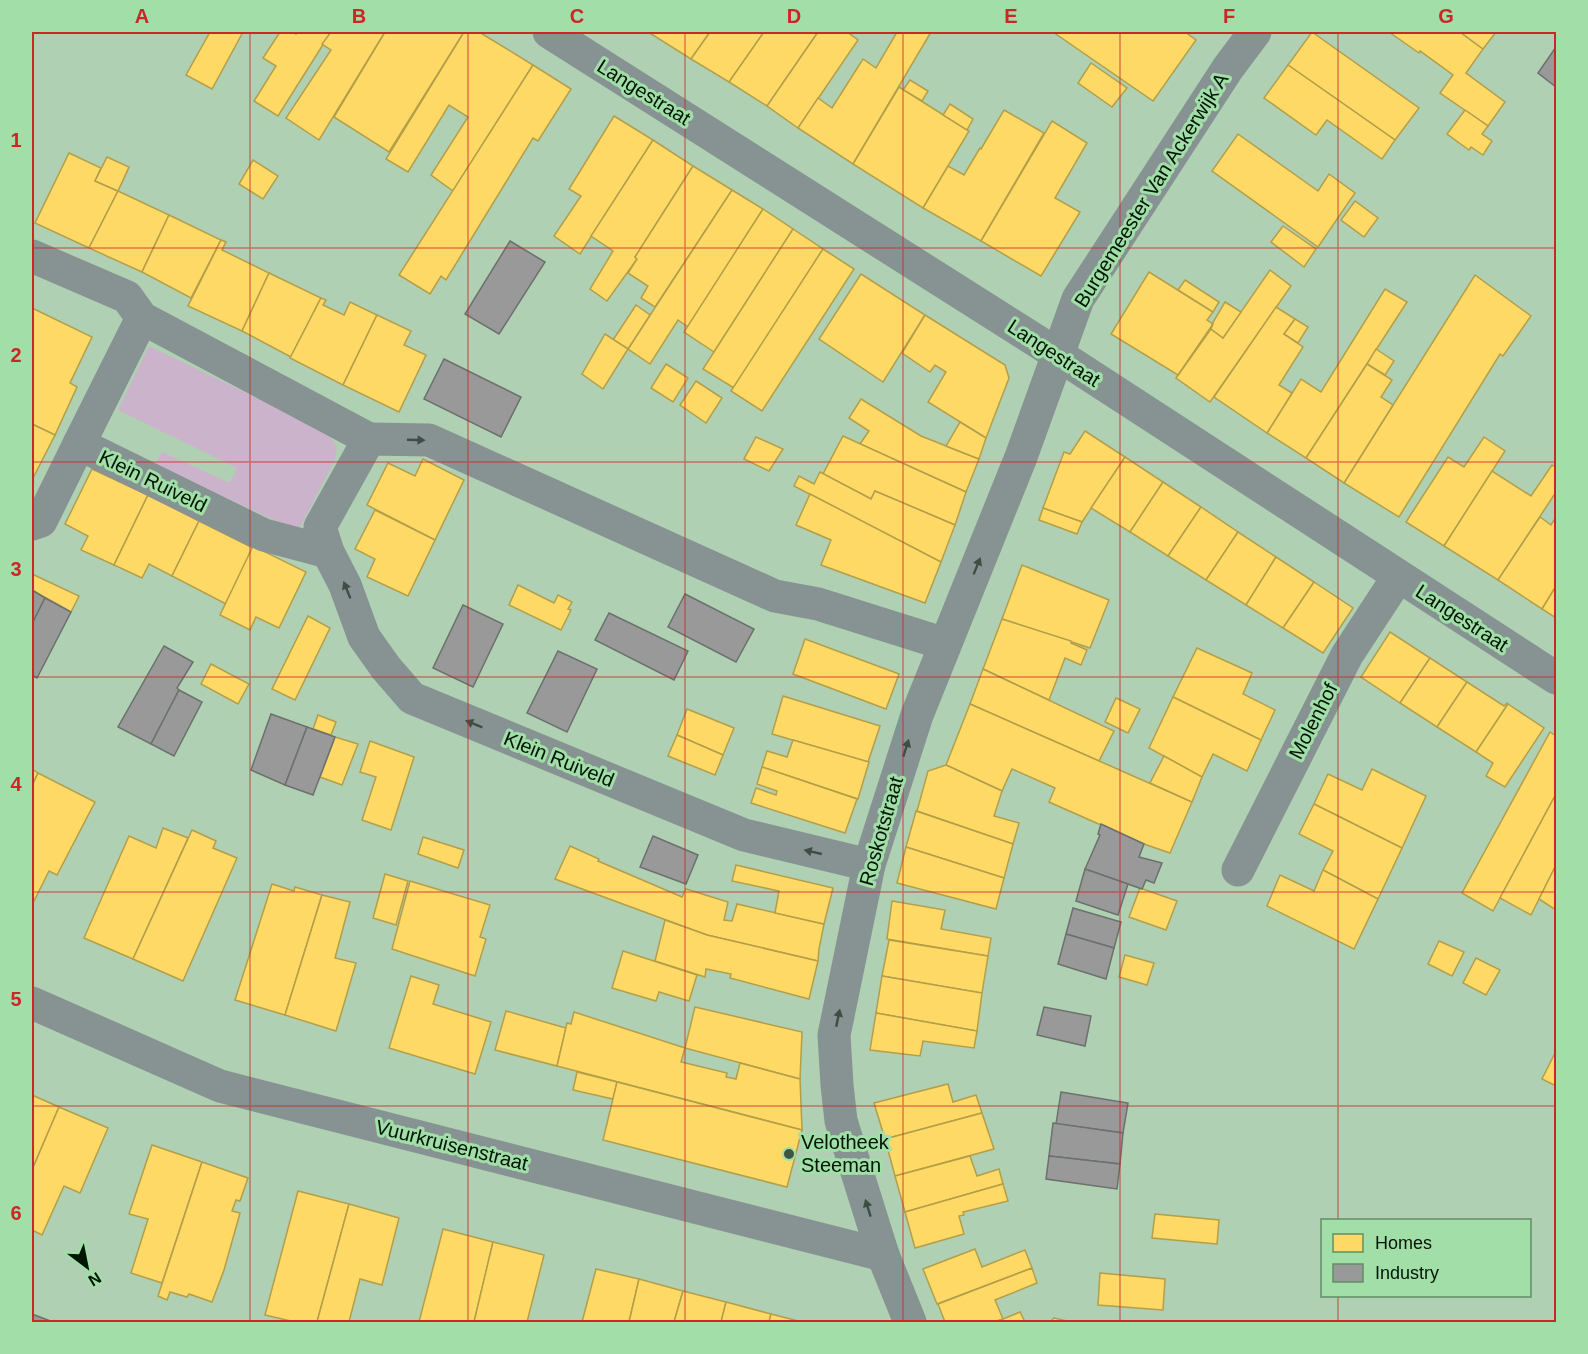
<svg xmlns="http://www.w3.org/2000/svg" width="1588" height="1354" viewBox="0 0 1588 1354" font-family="Arial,sans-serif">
	<rect width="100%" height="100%" fill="#afd0b2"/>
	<polygon fill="#ccb3cc" points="149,346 326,431 337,447 335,460 298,531 155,465 162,452 230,483 237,468 118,410"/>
	<g fill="#ffd966" stroke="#b39e49" stroke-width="1.5">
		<polygon points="210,32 243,32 212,89 186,75"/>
		<polygon points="280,32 292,32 296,34 298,32 331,32 278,116 254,101 276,66 263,58"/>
		<polygon points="331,32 385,32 319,140 286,118 331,50 322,44"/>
		<polygon points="385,32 464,32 389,152 334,117"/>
		<polygon points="464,32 479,32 533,65 453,191 431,175 468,117 449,105 408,172 386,159"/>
		<polygon points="648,32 710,32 691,59"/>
		<polygon points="710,32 764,32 729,82 691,59"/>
		<polygon points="764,32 818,32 767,106 729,82"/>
		<polygon points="818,32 847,32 858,40 798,128 767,106"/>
		<polygon points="897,32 931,32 853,164 798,128 818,98 832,108 863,59 876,68"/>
		<polygon points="1053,32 1185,32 1196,40 1153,101"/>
		<polygon points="1312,32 1419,108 1395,140 1288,65"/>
		<polygon points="1389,32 1460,32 1483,49 1466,73 1505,102 1488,126 1440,93 1453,75 1420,51 1419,53"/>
		<polygon points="1460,32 1496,32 1483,49"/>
		<polygon points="1091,63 1127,88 1112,107 1078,83"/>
		<polygon points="533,65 571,89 538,141 533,138 446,280 441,276 430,294 399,275"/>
		<polygon points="1288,65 1395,140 1382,159 1327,120 1316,135 1264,98"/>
		<polygon points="910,80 928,91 922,101 903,90"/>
		<polygon points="899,87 969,131 923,208 853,164"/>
		<polygon points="950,104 973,119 967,130 943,115"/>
		<polygon points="1004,110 1044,133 981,241 923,208 948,166 964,175 980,148 981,149"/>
		<polygon points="1465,110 1488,126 1482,134 1492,141 1483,155 1471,147 1469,150 1447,134"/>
		<polygon points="614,116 653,140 580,254 554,236 581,196 569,189"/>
		<polygon points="1052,121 1087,143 1055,198 1080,212 1041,276 981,241"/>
		<polygon points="1238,134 1318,191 1329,174 1355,193 1318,247 1212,171"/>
		<polygon points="653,140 693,166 635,257 637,259 607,301 590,289 613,251 591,236"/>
		<polygon points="69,153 101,168 95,181 118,191 89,248 35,223"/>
		<polygon points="107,157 129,167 118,191 95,181"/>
		<polygon points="253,160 278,176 263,199 239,184"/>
		<polygon points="693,166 732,190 655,307 641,298 648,286 628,273 637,259 635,257"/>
		<polygon points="732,190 763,209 688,327 678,320 650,364 628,349"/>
		<polygon points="118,191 169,215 142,272 89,248"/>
		<polygon points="1355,201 1378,218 1364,237 1341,220"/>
		<polygon points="763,209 793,229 714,352 684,332"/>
		<polygon points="169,215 221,240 191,298 142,272"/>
		<polygon points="1283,226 1316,249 1304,267 1271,242"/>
		<polygon points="793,229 823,249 734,388 703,369"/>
		<polygon points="221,240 226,242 222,250 269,273 242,331 188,306"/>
		<polygon points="823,249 854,269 762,411 731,391"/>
		<polygon points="1270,270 1291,286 1210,402 1176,378 1211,329 1223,338"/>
		<polygon points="1149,272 1213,312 1207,320 1213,324 1178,375 1111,334"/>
		<polygon points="269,273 321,298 291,357 242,331"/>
		<polygon points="861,274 925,315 883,382 819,339"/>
		<polygon points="1475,275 1531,316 1503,356 1500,354 1399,517 1344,483"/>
		<polygon points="1185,280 1219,302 1213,312 1178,290"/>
		<polygon points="1385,289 1407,302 1306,458 1267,433 1301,379 1321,392"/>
		<polygon points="321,298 326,300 323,305 344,315 350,302 377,315 343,385 290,358"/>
		<polygon points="1225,302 1241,312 1223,338 1211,329 1213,324 1212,324"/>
		<polygon points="636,305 650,315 628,349 613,340"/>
		<polygon points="1276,307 1295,319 1284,334 1303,347 1279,385 1292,393 1267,433 1214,397"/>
		<polygon points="32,308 92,337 70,383 77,387 55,435 32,424"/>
		<polygon points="377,315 411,331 404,345 426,355 399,412 343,385"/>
		<polygon points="925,315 1005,365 1009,378 986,438 928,402 946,372 935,365 930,372 902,353"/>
		<polygon points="1295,319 1308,327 1298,343 1284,334"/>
		<polygon points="605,334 628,349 603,389 582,374"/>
		<polygon points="1376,349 1394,361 1385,375 1367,364"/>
		<polygon points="666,364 688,378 673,402 651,388"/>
		<polygon points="1367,364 1392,380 1381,397 1393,405 1344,483 1306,458"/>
		<polygon points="696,381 722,398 706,423 680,405"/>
		<polygon points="861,399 921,436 979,459 966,492 860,444 869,431 849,418"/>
		<polygon points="960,422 986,438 979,459 946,446"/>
		<polygon points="32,424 55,435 32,480"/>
		<polygon points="1085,431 1125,457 1082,522 1043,508 1064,452 1070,454"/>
		<polygon points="843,436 966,492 955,525 875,491 871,499 823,474"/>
		<polygon points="756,437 783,449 769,471 744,459"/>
		<polygon points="1484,437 1505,451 1444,546 1406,522 1448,457 1464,467"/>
		<polygon points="1125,457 1163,482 1130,532 1091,508"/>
		<polygon points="423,459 464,480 435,540 367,505 388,463 415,476"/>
		<polygon points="1552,465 1556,468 1556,492 1498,580 1444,546 1492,471 1531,496"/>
		<polygon points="92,469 148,495 114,565 81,550 88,536 65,524"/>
		<polygon points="820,472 871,499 875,491 955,525 941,562 794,486 799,476 814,484"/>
		<polygon points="1163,482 1201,507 1168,556 1130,532"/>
		<polygon points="810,494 941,562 925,603 821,565 831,540 796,525"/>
		<polygon points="148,495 199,521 172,576 149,564 142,578 114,565"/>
		<polygon points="1201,507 1238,532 1206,580 1168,556"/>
		<polygon points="1043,508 1082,522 1077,534 1039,520"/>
		<polygon points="375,510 435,540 408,596 367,577 375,559 355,549"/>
		<polygon points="1540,517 1551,525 1556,517 1556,586 1542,609 1498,580"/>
		<polygon points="199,521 253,548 226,604 172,576"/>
		<polygon points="1238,532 1276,557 1246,605 1206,580"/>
		<polygon points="253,546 306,572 279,628 256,617 250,630 220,615"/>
		<polygon points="1276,557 1314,582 1283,628 1246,605"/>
		<polygon points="1022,565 1109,600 1090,648 1002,619"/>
		<polygon points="32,574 79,596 71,612 32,590"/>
		<polygon points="1314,582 1353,608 1323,653 1283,628"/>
		<polygon points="518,585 554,603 558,595 572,602 568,609 571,610 561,630 509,605"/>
		<polygon points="1556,586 1556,618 1542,609"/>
		<polygon points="308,616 330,628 295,700 272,689"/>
		<polygon points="1002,619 1071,641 1071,643 1087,650 1081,665 1065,658 1049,700 983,669"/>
		<polygon points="1390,632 1430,658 1400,703 1361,677"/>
		<polygon points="805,639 899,674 886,709 793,674"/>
		<polygon points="1197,648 1252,673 1243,694 1275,710 1261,740 1173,697"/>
		<polygon points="1430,658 1467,682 1437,727 1400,703"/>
		<polygon points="211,664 249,684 238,704 201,684"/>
		<polygon points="983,669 1114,731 1099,761 970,704"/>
		<polygon points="1467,682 1504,706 1507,703 1508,704 1476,752 1437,727"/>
		<polygon points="783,696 880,726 868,762 772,734"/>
		<polygon points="1173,697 1261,740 1247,771 1213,754 1202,777 1149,748"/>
		<polygon points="1116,698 1140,709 1128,733 1105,722"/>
		<polygon points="970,704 1192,802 1170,853 1144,844 1049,802 1055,788 1012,769 1002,791 946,765"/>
		<polygon points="1508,704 1544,728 1505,787 1486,776 1493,763 1476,752"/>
		<polygon points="687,709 734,728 723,755 677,735"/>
		<polygon points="318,715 336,722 331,735 313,729"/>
		<polygon points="1550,732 1556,736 1556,794 1493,911 1462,893"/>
		<polygon points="677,735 723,755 715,775 668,756"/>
		<polygon points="335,737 358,744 342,785 320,777"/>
		<polygon points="793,740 869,762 858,799 762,767 767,751 787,757"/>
		<polygon points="370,741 414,757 391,830 362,820 376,777 360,772"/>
		<polygon points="1164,756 1202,777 1192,802 1150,783"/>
		<polygon points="946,765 1002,791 994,816 1019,823 1013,844 917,811 928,771"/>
		<polygon points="762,767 857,799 845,833 751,803 756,788 776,795 777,791 757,784"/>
		<polygon points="32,769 38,773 32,786"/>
		<polygon points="1372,769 1426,796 1402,848 1314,804 1328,774 1362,790"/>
		<polygon points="38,773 95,802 57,875 49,871 32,905 32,786"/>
		<polygon points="1556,794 1556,865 1531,915 1500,898"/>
		<polygon points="1314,804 1402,848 1378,899 1323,870 1333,851 1299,834"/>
		<polygon points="916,811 1013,844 1004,878 906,847"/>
		<polygon points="163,828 188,838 133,959 84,938 129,836 156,848"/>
		<polygon points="192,830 216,841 213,848 237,858 183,981 133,959"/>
		<polygon points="423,837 464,850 458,868 418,854"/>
		<polygon points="570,846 599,859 598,861 682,897 686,889 728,902 724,920 732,921 737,904 824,924 819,949 818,961 707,935 555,879"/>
		<polygon points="906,847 1004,878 996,909 897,883"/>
		<polygon points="736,865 833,888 824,924 775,913 779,891 732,881"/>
		<polygon points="1556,865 1556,910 1539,899"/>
		<polygon points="1323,870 1378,899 1354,949 1267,906 1280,875 1314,891"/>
		<polygon points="385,874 408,881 396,925 373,918"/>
		<polygon points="410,881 490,905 480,937 486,939 475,976 392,949"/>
		<polygon points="272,884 294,891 295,887 322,895 285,1015 235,1000"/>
		<polygon points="1140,888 1177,901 1166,930 1129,917"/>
		<polygon points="322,895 350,902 335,958 356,963 336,1031 285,1015"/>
		<polygon points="892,901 945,910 941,929 991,938 988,956 887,939"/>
		<polygon points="665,920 707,935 818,961 809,999 730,978 731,974 706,969 705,977 655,961"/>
		<polygon points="889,940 988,956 982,993 882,976"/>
		<polygon points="1439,941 1464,952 1452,976 1428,964"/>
		<polygon points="623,951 697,975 689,1001 659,992 656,1001 612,988"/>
		<polygon points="1125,955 1154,963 1147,985 1119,977"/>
		<polygon points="1476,958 1500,970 1486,995 1463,983"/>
		<polygon points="411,976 439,985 433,1004 491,1022 475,1074 389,1048"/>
		<polygon points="882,976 982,993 977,1031 876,1013"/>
		<polygon points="695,1007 802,1032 800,1079 685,1048"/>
		<polygon points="506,1011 566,1028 557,1066 495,1050"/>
		<polygon points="574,1012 685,1048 681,1062 727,1073 726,1077 736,1079 740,1063 800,1079 802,1130 557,1066 567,1023 571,1024"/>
		<polygon points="876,1013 977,1031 974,1048 923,1041 920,1056 870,1050"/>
		<polygon points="1556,1051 1556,1086 1542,1079"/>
		<polygon points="577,1072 617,1082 613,1099 573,1090"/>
		<polygon points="617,1082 802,1130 787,1187 603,1140"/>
		<polygon points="948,1084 953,1102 976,1095 982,1113 885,1139 874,1103"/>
		<polygon points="32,1095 59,1107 32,1170"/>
		<polygon points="59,1107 108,1128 80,1193 64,1186 42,1235 32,1230 32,1170"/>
		<polygon points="982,1113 994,1149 895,1176 885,1139"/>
		<polygon points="152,1145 202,1162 162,1283 131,1273 148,1219 129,1214"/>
		<polygon points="970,1156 977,1176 999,1169 1003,1184 905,1212 895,1176"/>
		<polygon points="202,1162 248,1178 240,1201 236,1200 232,1211 240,1213 224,1270 212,1302 189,1294 187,1297 170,1292 167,1300 158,1296"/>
		<polygon points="1003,1184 1008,1201 963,1212 964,1215 959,1216 964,1234 915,1248 905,1212"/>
		<polygon points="298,1191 349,1204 317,1322 295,1322 265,1315"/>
		<polygon points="349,1204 399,1218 382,1285 360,1279 349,1322 317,1322"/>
		<polygon points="1155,1214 1219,1220 1217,1244 1152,1238"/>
		<polygon points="443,1229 493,1242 474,1322 419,1322"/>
		<polygon points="493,1242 544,1255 527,1322 474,1322"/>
		<polygon points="975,1249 982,1267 1025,1250 1032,1268 937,1304 923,1269"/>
		<polygon points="1032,1268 1037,1283 995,1300 1003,1319 994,1322 945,1322 938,1304"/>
		<polygon points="596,1269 639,1279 629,1322 582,1322"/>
		<polygon points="1100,1273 1165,1279 1163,1310 1098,1305"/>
		<polygon points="639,1279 683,1291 674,1322 629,1322"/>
		<polygon points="683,1291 726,1302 721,1322 674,1322"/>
		<polygon points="726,1302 771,1314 769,1322 721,1322"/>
		<polygon points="1020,1312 1025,1322 994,1322 1003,1319"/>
		<polygon points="771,1314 802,1322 769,1322"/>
		<polygon points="1054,1318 1071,1322 1050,1322"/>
	</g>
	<g fill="#999" stroke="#6b716c" stroke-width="1.5">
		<polygon points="1556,47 1556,87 1538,73"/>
		<polygon points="510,241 545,262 499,334 465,314"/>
		<polygon points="444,359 521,397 501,437 424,399"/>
		<polygon points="32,590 45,598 32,624"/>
		<polygon points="685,594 754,629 736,662 668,627"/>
		<polygon points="45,598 71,612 37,678 32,675 32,624"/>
		<polygon points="463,605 503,624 473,687 433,668"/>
		<polygon points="609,613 688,651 674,680 595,640"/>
		<polygon points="164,646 193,662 177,688 179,690 151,744 118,727"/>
		<polygon points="558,651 597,669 567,732 527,713"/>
		<polygon points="179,690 202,702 174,756 151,744"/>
		<polygon points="271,714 307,727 285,785 251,770"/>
		<polygon points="307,727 335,737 313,795 285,785"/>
		<polygon points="1101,824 1144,844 1139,857 1162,863 1154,883 1146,880 1142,889 1085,869 1100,835 1098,834"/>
		<polygon points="653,836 698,855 686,884 640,867"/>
		<polygon points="1085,869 1128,884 1118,915 1076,901"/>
		<polygon points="1073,908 1121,922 1114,948 1066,934"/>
		<polygon points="1066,934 1114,948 1106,979 1058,964"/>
		<polygon points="1044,1007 1091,1016 1085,1046 1037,1035"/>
		<polygon points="1061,1092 1128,1103 1123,1133 1056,1124"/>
		<polygon points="1053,1123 1123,1133 1120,1164 1049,1156"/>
		<polygon points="1049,1156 1120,1164 1117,1189 1046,1179"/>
		<polygon points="32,1314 53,1322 32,1322"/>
	</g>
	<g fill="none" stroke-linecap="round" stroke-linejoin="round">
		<g stroke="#869392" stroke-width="33">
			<polyline points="32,256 127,297 142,318 369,439"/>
			<polyline points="142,318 79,444 264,535 328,552"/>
			<polyline points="32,524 41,521 79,444"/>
			<polyline points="869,865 744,835 412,698 386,668 364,637 345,585 328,552 320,527 369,439 429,440 775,596 818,604 945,644"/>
			<polyline points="1238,870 1347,655 1398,577"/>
			<polyline points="32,1003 220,1086 883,1255"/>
			<polyline points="910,1322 883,1255 841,1121 837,1085 834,1035 869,865 917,715 1021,457 1078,299 1228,68 1255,32"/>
		</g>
		<polyline stroke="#869392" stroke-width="33" points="549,32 1057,354 1556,678"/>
	</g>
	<defs><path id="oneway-solid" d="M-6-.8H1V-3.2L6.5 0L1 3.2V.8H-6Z" transform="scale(1.5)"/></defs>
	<g fill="#3d4e44">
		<use href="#oneway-solid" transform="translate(416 440) rotate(2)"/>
		<use href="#oneway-solid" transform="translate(977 566) rotate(-68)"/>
		<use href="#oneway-solid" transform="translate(347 590) rotate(-112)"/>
		<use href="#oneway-solid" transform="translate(474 724) rotate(-158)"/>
		<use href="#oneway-solid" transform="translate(906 748) rotate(-72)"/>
		<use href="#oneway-solid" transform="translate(813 852) rotate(-167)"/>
		<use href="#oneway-solid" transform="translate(838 1018) rotate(-78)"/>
		<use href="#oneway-solid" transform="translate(868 1208) rotate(-107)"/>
	</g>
	<path fill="none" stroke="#cb2726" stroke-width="1.5" stroke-opacity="0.55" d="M 250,32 L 250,1322M 468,32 L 468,1322M 685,32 L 685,1322M 903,32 L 903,1322M 1120,32 L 1120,1322M 1338,32 L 1338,1220M 32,248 L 1556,248M 32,462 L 1556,462M 32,677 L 1556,677M 32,892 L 1556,892M 32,1106 L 1556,1106M 1338,1296 L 1338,1322"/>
	<circle fill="#3e5641" stroke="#a1dea8" stroke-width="2" cx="789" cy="1154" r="6"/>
	<g text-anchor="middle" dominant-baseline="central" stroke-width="6" stroke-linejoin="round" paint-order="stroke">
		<g font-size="20" fill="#011504" stroke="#a1dea8">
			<text transform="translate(644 92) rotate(32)">Langestraat</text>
			<text transform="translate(1151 190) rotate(-58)">Burgemeester Van Ackerwijk A</text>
			<text transform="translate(1054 353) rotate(33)">Langestraat</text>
			<text transform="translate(153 481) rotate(26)">Klein Ruiveld</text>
			<text transform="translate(1462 618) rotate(33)">Langestraat</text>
			<text transform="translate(1313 721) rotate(-63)">Molenhof</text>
			<text transform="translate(559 759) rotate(22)">Klein Ruiveld</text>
			<text transform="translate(881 831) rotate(-74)">Roskotstraat</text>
			<text transform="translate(452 1145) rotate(14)">Vuurkruisenstraat</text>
		</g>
		<g font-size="20" fill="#011504" stroke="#a1dea8" text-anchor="start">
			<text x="801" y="1142">Velotheek<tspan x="801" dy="23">Steeman</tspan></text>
		</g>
	</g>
	<rect width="1588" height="1354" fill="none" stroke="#a1dea8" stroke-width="66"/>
	<rect x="1321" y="1219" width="210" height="78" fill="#a1dea8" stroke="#618e66" stroke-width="1.5"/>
	<rect x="1333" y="1234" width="30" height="18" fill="#ffd966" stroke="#618e66" stroke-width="1.5"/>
	<text x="1375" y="1249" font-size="18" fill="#011504">Homes</text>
	<rect x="1333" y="1264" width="30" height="18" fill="#999999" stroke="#618e66" stroke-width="1.5"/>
	<text x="1375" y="1279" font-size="18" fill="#011504">Industry</text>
	<g transform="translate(87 1267) rotate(148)" stroke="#a1dea8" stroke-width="4.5" paint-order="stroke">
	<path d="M0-4.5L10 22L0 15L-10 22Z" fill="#011504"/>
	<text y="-9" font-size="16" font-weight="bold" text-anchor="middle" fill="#011504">N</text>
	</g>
	<rect x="33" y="33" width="1522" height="1288" fill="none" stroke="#cb2726" stroke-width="2"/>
	<g font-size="20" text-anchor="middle" font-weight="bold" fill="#cb2726">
		<text x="142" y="23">A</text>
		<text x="359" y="23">B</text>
		<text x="577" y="23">C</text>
		<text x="794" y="23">D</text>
		<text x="1011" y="23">E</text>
		<text x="1229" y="23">F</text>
		<text x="1446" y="23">G</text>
		<text x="16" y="147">1</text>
		<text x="16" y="362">2</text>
		<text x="16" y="576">3</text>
		<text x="16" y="791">4</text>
		<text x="16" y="1006">5</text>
		<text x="16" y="1220">6</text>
	</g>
</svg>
